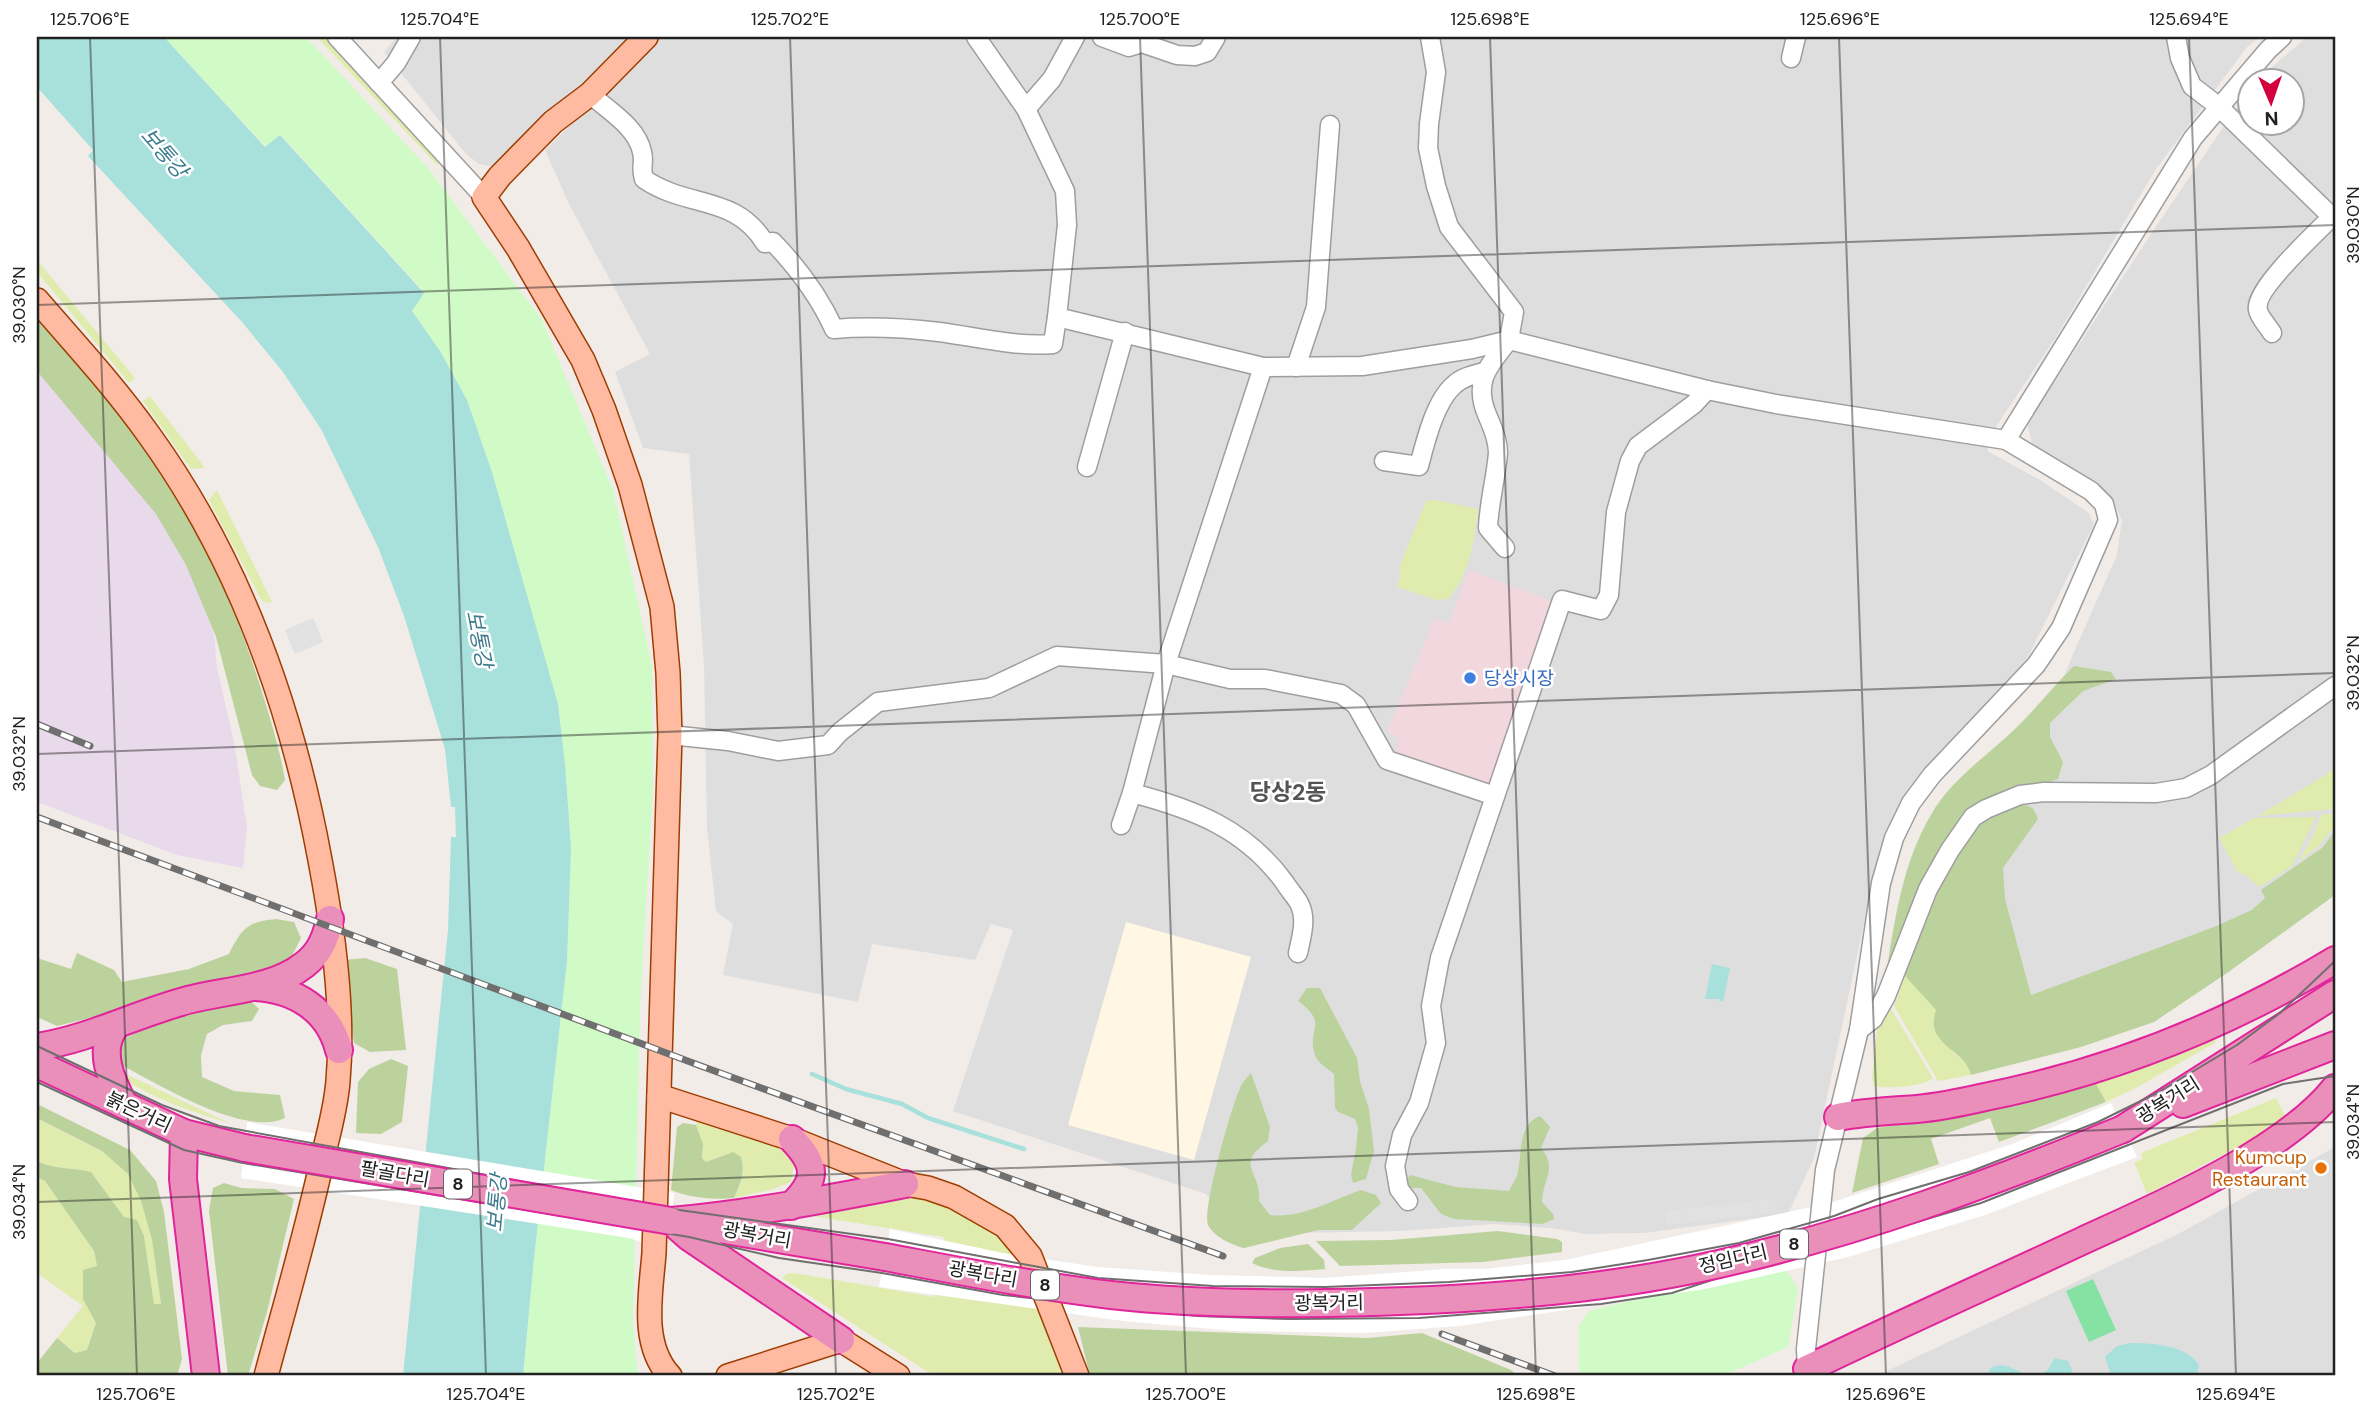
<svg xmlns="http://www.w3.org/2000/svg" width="2372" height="1413" viewBox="0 0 2372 1413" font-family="'DM Sans','Noto Sans KR',sans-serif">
	<rect width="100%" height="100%" fill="#f2ece8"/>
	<g fill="#dfdedf">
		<polygon points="397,37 637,37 495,167 479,164 466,154 384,52"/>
		<polygon points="661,37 2260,37 2247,47 2156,169 2056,337 1997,425 1987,451 2040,480 2089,513 2094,524 2017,679 1931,761 1899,809 1880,848 1814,1158 1788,1214 1644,1233 1586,1234 1550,1228 1494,1224 1403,1231 1237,1234 1206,1194 953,1111 1013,930 991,924 975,960 872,944 858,1002 723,975 733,924 716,911 707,828 704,665 689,454 643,448 615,372 650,354 569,204 545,150"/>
		<polygon points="2307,37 2335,37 2335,879 2025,1011 1994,903 1993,834 2033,754 2073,654 2117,555 2122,520 2109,494 2032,443 2027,424 2151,234 2249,89 2250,122 2292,122 2292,80 2257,80"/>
		<polygon points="2335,1147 2335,1376 1876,1376 2178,1234"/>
	</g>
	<polygon fill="#f2d7de" points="1469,570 1556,603 1492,791 1394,758 1400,738 1387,732 1435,618 1449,623"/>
	<polygon fill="#e9daeb" points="37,353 158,511 192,575 214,634 217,667 235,747 247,828 243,868 177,855 37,802"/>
	<polygon fill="#fff7e4" points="1126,922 1251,957 1194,1160 1068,1125"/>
	<g fill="#dfecae">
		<polygon points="317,37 325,37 441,161 437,165"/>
		<polygon points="37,260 135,378 129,383 37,272"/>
		<polygon points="150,396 205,468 191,469 143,401"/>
		<polygon points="217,490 272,602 270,603 262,601 209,500"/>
		<path d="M 1436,500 L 1478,509 C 1474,541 1470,574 1448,599 L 1437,600 L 1397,587 L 1401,572 L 1399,568 L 1426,501 Z"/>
		<polygon points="2335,769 2335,809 2258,816"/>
		<polygon points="2335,813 2335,826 2318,847 2298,862 2313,836 2321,815"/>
		<polygon points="2316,817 2292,866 2259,887 2247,876 2238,872 2219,838 2254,818"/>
		<polygon points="1905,976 1936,1010 1953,1053 1965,1061 1971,1075 1938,1081 1894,1006"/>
		<path d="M 1891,1009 L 1933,1078 C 1923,1087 1888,1089 1874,1086 L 1872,1078 L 1877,1030 Z"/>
		<polygon points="2217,1035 2215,1043 2134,1089 2106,1102 2095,1082"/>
		<path d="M 113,1068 L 229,1123 C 198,1114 133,1093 113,1068 Z"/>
		<polygon points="2276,1098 2288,1121 2147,1194 2134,1162 2143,1159 2141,1153"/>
		<path d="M 37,1118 L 102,1151 L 128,1174 L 141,1201 L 152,1240 L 161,1305 L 154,1304 L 144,1236 L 124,1217 L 91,1172 C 72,1167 54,1170 37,1161 Z"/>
		<polygon points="697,1118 792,1149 794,1165 791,1182 774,1189 734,1198 742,1181 732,1152 706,1162 702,1158 703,1144 696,1125"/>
		<polygon points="37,1177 45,1181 94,1251 97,1266 83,1299 96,1323 87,1350 76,1353 57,1338 83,1306 37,1273"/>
		<polygon points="913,1194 974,1212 1016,1251 1069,1376 934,1376 782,1278 788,1273 800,1274 934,1297 944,1237 806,1215"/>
	</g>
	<g fill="#bbd29c">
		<path d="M 37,316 C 85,372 136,429 174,493 C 212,555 241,623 262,692 C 271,721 280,750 285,780 L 277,790 L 260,786 L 252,775 L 216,637 L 186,565 L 156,514 L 37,371 Z"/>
		<path d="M 2074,666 L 2111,672 L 2116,679 L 2083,691 L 2050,723 L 2050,737 L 2063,762 L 2058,779 L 1974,810 L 1885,982 C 1894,923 1902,860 1935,808 C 1955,777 1989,754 2015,729 C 2036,709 2053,686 2074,666 Z"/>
		<path d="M 2019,805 C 2032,805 2034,808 2038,819 L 2003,868 L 2005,899 L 2031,995 L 2214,927 L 2252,910 L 2265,898 L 2261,890 L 2322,848 L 2335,831 L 2335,895 L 2227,973 L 2154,1022 L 2081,1047 L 1971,1075 C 1969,1070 1967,1064 1963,1060 C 1946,1044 1927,1036 1936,1010 L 1905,976 C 1920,937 1951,844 1984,821 C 1994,814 2008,810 2019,805 Z"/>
		<path d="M 276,919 L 294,922 L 301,938 L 291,958 L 267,975 L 57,1026 L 37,1017 L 37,958 L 71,969 L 77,953 L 114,970 L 122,982 L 189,969 L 229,954 C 242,928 247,922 276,919 Z"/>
		<polygon points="365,958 397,969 406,1050 370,1052 354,1043 344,960"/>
		<path d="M 1307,988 L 1320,988 L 1357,1058 L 1360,1081 L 1369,1109 L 1374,1151 L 1366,1179 L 1353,1183 L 1351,1175 L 1356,1148 L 1358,1128 L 1355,1119 L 1338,1112 L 1335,1108 L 1334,1074 C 1328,1068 1317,1063 1315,1055 C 1306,1027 1330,1025 1298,1001 Z"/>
		<path d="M 252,1002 L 259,1009 L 252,1021 L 223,1025 L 207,1034 L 201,1055 L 202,1077 L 234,1091 L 280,1095 L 285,1118 C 244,1138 154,1082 116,1062 L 119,1041 C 161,1020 206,1009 252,1002 Z"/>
		<polygon points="391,1059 408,1066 402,1122 381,1134 356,1133 358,1082 369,1069"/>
		<path d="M 1251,1073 L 1270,1127 L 1268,1141 C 1233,1166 1262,1171 1259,1201 L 1270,1215 C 1301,1219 1332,1200 1361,1190 L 1376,1195 L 1381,1203 L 1352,1230 L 1318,1230 L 1244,1248 C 1232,1245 1214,1237 1208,1225 C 1202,1209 1232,1104 1241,1086 C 1243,1081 1248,1077 1251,1073 Z"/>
		<polygon points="2095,1082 2106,1102 1999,1142 1990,1118 1931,1139 1939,1164 1852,1193 1863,1138 1877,1128 1989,1110"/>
		<path d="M 37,1104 L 130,1150 L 156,1181 L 164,1212 L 182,1359 L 177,1376 L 37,1376 L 37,1363 L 57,1338 L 75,1353 L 87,1350 L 96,1323 L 83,1299 L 83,1270 L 97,1266 L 94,1251 L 45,1181 L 37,1177 L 37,1161 C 54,1170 72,1167 91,1172 L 124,1217 L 137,1220 L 144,1236 L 154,1304 L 161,1304 L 152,1240 L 141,1201 L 128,1174 L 102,1151 L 37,1118 Z"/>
		<path d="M 1540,1116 L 1550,1127 L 1541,1148 C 1558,1168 1543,1178 1542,1202 L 1553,1214 L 1554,1219 L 1543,1224 L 1454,1219 L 1441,1214 L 1421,1188 L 1410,1188 L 1405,1182 L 1410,1175 L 1456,1187 L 1509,1191 C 1511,1186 1515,1181 1517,1176 C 1523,1156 1516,1125 1540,1116 Z"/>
		<path d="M 683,1123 L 696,1125 L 703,1144 L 702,1158 L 706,1162 L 733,1152 L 741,1157 C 745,1173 741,1183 734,1198 C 713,1200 691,1198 671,1190 L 677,1127 Z"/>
		<polygon points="224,1183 241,1188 275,1189 294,1199 267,1312 248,1376 228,1376 209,1211 213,1188"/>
		<polygon points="1498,1231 1557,1239 1562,1242 1562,1252 1483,1262 1340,1266 1316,1241 1391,1240"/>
		<path d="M 1308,1244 L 1324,1260 L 1325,1269 C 1300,1271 1275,1274 1252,1263 L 1255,1258 L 1280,1248 Z"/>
		<polygon points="1078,1327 1368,1338 1422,1333 1511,1370 1519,1376 1090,1376"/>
	</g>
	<g fill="#d1fbc6">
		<polygon points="164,37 306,37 428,168 542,320 613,490 652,666 653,786 640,1008 633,1321 637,1368 642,1376 523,1376 534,1258 567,961 571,848 565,764 558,704 492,472 467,400 440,351 412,311 424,292 281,135 266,147"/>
		<polygon points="1776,1265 1790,1275 1798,1289 1788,1347 1722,1376 1589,1376 1579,1372 1579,1326 1589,1311"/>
	</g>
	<polygon fill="#85e2a3" points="2093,1279 2116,1330 2089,1342 2066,1291"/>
	<g fill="#e1e1e1">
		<polygon points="313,618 323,642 295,654 285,630"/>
		<polygon points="1775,1199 1776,1213 1666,1225 1665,1211"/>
	</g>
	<g fill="#a8e0dc">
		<polygon points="37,37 164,37 265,147 280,135 424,293 412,311 440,351 467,400 492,472 558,704 565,764 571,848 567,961 534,1258 523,1376 403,1376 448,930 451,837 456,837 455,807 451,807 445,749 404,616 378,547 321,429 283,372 242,322 88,156 93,150 37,87"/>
		<polygon points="1712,964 1730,968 1723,1002 1719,1001 1719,999 1705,999"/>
		<path d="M 2131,1343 C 2153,1343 2186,1345 2199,1365 L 2197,1376 L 2111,1376 L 2105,1357 L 2117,1346 Z"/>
		<path d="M 2055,1358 L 2068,1361 L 2072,1370 L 2071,1376 L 1987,1376 L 1990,1369 C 2009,1355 2024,1385 2045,1372 C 2050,1369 2051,1362 2055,1358 Z"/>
	</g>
	<g fill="#fff">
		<polygon points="2111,1103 2137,1157 1985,1215 1848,1257 1705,1289 1459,1326 1365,1333 1234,1331 1123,1321 879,1287 890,1229 1003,1253 1098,1267 1211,1275 1324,1278 1445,1269 1485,1269 1565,1260 1830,1203 2012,1144"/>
		<polygon points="247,1122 674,1193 671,1221 662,1249 629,1238 241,1178"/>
	</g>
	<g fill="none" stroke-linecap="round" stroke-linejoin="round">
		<polyline stroke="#a8e0dc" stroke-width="4.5" points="812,1074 846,1089 902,1104 928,1118 1024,1149"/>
		<g stroke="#9e9e9e" stroke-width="21">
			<g id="minor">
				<polyline points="337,37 484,197"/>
				<polyline points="976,37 1026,109 1065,191 1067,225 1057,317 1263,367 1362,366 1472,349 1509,340 1514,312 1449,227 1436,186 1428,148 1429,124 1436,72 1430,37"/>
				<polyline points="1102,37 1129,47 1142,43 1177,55 1195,56 1207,52 1216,37"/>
				<polyline points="2176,37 2180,58 2192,86 2218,106 2332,217"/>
				<polyline points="1791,58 1796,37"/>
				<polyline points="379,83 396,63 411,37"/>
				<path d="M 590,94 C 609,111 637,127 642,152 C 645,163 640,166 644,179 C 688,209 735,194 765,243 L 773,242 C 798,268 819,296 834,329 C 869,326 905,328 939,332 C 977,337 1014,347 1053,344 L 1057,317"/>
				<polyline points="1026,109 1052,79 1075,37"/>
				<path d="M 2272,333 C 2268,326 2259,317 2258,310 C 2253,290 2320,229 2335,214"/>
				<polyline points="1296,367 1316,307 1330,125"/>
				<path d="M 1384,461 L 1419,466 C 1425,443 1435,401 1454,385 C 1462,377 1473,375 1484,372"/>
				<polyline points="1087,467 1125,332"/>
				<path d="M 1505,548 L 1488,528 C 1489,502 1496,478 1498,453 C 1498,440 1493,428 1488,417 C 1472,382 1489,365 1509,340 L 1707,390 L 1776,404 L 2006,440"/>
				<polyline points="670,735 728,741 778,751 828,745 840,732 878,702 989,688 1057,656 1166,664 1230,679 1265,679 1341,694 1356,705 1387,760 1495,796"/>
				<path d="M 1132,793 C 1194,809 1246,829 1285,883 C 1289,890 1297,898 1300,905 C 1307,920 1301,938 1298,953"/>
				<polyline points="1121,825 1132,793 1166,664 1263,367"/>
				<polyline points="1859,1030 1873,1019 1886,996 1928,889 1950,850 1973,817 1986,809 2020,795 2044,792 2156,793 2186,788 2211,775 2335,686"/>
				<polyline points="1408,1201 1399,1189 1395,1166 1402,1135 1419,1103 1436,1043 1431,1006 1440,958 1562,600 1601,610 1609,595 1616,512 1630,461 1638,446 1694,404 1707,390"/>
				<polyline points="1812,1376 1807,1369 1806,1349 1825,1170 1859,1030 1881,883 1894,838 1911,803 1932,775 2036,665 2061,628 2108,520 2104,504 2091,491 2006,440 2193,138 2268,50 2282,37"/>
			</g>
		</g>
		<g stroke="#9f3c00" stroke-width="26">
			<g id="major">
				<path d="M 646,37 L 590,94 L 553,122 L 500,176 L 484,197 L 518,248 L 583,360 L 604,410 L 630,485 L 662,607 L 668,673 L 670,735 L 654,1253 C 651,1293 640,1344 670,1376"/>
				<path d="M 37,300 C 75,344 115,387 149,435 C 240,561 292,708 320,860 C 333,928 344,1012 338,1081 C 336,1108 328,1135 322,1161 C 306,1234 285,1305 266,1376"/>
				<polyline points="659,1096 792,1139 905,1184 928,1188 954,1197 1005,1226 1030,1256 1077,1376"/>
				<polyline points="728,1376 841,1340 898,1376"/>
			</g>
		</g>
		<g stroke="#e0259b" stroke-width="30">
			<g id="highway">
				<path d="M 255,987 C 295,989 329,1010 339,1050"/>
				<path d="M 115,1027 C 97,1050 112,1082 124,1105"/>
				<path d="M 37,1047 C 88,1039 132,1016 181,1002 C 220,990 271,991 304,965 C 320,953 326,938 330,919"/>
				<polyline points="37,1064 184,1133 245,1148"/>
				<polyline points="2183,1104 2335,1045"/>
				<path d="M 1838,1117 C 1864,1112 1890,1111 1917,1109 C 1939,1107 1963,1102 1985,1097 C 2110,1072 2226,1026 2335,960"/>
				<polyline points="2123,1129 2335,994"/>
				<polyline points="184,1133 183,1179 206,1376"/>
				<path d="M 791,1206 C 818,1180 817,1165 792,1139"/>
				<path d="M 671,1221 C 750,1214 827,1199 905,1184"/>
				<polyline points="671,1221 689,1237 841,1340"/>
				<polyline points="707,1227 885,1257"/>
				<path d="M 1807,1369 C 1898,1325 1990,1284 2082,1241 C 2158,1206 2283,1153 2335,1088"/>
			</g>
		</g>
		<use href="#minor" stroke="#fff" stroke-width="18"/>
		<use href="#major" stroke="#febba1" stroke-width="23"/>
		<use href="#highway" stroke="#ea8fba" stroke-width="26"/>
		<g stroke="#6f6f6f" stroke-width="2">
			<polyline points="37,1046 162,1105 219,1126 672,1209 888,1239 1098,1278 1213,1286 1325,1287 1449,1282 1572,1272 1648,1260 1739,1243 1834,1216 1878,1199 1969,1172 2098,1122 2157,1093 2237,1045 2280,1013 2335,961"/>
			<polyline points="37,1082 184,1150 243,1163 689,1237 779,1258 882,1273 1003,1295 1198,1316 1288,1319 1419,1318 1601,1304 1672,1293 1752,1267 1835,1246 1981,1203 2283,1084 2335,1076"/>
		</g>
		<g stroke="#6f6f6f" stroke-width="7">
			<g id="rail">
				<polyline points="37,724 90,746"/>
				<polyline points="37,817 701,1066 1223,1256"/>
				<polyline points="1442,1334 1555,1376"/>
			</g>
		</g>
		<use href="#rail" stroke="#fff" stroke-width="4.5" stroke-dasharray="13" stroke-linecap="butt"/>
		<g stroke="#e0259b" stroke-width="30" stroke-linecap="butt">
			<g id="highway-bridge">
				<polyline points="245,1148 671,1221"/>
				<path d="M 885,1257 C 960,1271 1035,1286 1111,1295 C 1182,1303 1255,1304 1327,1303 C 1458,1301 1591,1293 1719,1264 C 1858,1233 1992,1183 2123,1129"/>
			</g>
		</g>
		<use href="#highway-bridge" stroke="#ea8fba" stroke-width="26"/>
	</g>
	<path fill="none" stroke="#212121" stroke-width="2" stroke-opacity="0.45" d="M 90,37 L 137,1376M 440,37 L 486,1376M 790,37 L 836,1376M 1140,37 L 1186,1376M 1490,37 L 1536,1376M 1839,37 L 1886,1376M 2189,37 L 2236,1376M 37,305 L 2335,225M 37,754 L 2335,673M 37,1202 L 2335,1122"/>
	<circle fill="#3f7fe0" stroke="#fff" stroke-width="2.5" cx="1470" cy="678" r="7"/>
	<circle fill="#e8710a" stroke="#fff" stroke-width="2.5" cx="2321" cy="1168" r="7"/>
	<g text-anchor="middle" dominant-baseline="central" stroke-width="5" stroke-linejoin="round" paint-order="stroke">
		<g fill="#fff" stroke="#646464" stroke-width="2">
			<rect x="444" y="1169.5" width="28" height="29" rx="5"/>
			<rect x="1780" y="1229.5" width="28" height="29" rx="5"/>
			<rect x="1031" y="1270.5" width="28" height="29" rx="5"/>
		</g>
		<g font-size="18" font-weight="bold" fill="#212121">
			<text x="458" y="1184">8</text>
			<text x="1794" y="1244">8</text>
			<text x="1045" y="1285">8</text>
		</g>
		<g font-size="19" fill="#366cbe" stroke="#fff" text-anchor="start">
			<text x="1484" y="678">당상시장</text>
		</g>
		<g font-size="19" fill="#212121" stroke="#fff">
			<text transform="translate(2168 1100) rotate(-32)">광복거리</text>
			<text transform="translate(139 1112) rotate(25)">붉은거리</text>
			<text transform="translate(395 1174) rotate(10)">팔골다리</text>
			<text transform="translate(757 1235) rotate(10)">광복거리</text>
			<text transform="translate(1733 1259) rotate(-13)">정임다리</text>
			<text transform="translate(983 1274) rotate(10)">광복다리</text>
			<text transform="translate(1329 1303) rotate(-1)">광복거리</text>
		</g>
		<g font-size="19" fill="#c56008" stroke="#fff" text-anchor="end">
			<text x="2307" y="1157">Kumcup<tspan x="2307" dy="22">Restaurant</tspan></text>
		</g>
		<g font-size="21" font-style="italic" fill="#3c7b8c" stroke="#fff">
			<text transform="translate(164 153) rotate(49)">보통강</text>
			<text transform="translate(479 639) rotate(79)">보통강</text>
			<text transform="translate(497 1203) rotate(-85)">보통강</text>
		</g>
		<g font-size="23" font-weight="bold" fill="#545454" stroke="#fff">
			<text x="1288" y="792">당상2동</text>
		</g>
	</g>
	<rect width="2372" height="1413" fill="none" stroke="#ffffff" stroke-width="77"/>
	<g transform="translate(2271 102) rotate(178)"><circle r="33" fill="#ffffff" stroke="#a6a6a6" stroke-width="2"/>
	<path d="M0-5L12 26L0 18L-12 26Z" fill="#d3003d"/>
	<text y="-10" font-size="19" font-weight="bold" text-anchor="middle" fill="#212121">N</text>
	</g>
	<rect x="38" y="38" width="2296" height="1336" fill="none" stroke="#212121" stroke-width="2.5"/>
	<g font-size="18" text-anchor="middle" fill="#212121">
		<text x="90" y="25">125.706°E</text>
		<text x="440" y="25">125.704°E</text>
		<text x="790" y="25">125.702°E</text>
		<text x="1140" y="25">125.700°E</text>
		<text x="1490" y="25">125.698°E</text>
		<text x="1840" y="25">125.696°E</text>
		<text x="2189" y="25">125.694°E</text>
		<text transform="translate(2353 225) rotate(-90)" y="6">39.030°N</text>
		<text transform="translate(19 305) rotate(-90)" y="6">39.030°N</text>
		<text transform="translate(2353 673) rotate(-90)" y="6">39.032°N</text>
		<text transform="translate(19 754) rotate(-90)" y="6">39.032°N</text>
		<text transform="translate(2353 1122) rotate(-90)" y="6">39.034°N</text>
		<text transform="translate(19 1202) rotate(-90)" y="6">39.034°N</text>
		<text x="136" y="1400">125.706°E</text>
		<text x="486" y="1400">125.704°E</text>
		<text x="836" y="1400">125.702°E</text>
		<text x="1186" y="1400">125.700°E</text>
		<text x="1536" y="1400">125.698°E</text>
		<text x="1886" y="1400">125.696°E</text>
		<text x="2236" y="1400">125.694°E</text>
	</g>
</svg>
